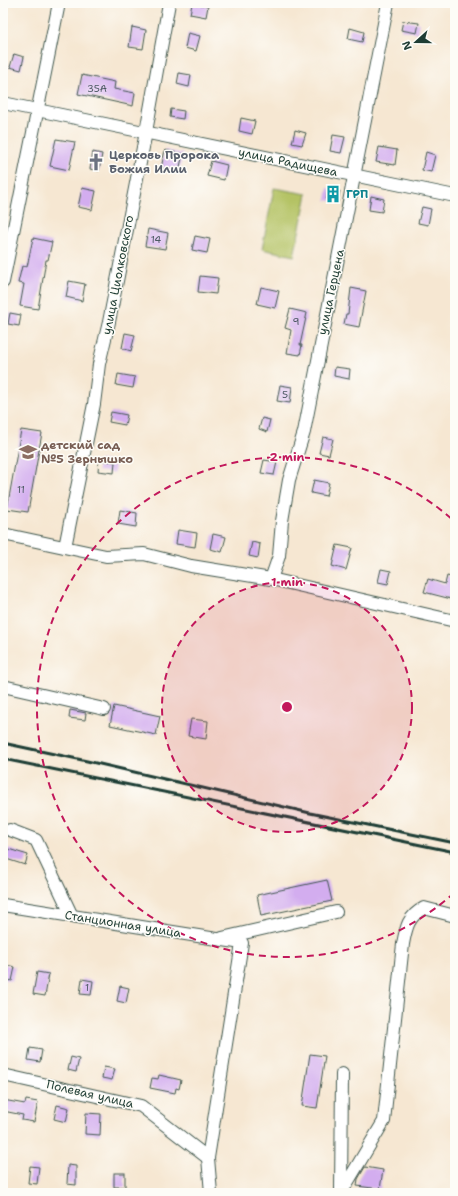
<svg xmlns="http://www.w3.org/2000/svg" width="458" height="1196" viewBox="0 0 458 1196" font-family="'Shantell Sans',sans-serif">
	<rect width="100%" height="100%" fill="#fdfcf7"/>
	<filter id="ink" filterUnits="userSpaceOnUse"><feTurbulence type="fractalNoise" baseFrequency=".025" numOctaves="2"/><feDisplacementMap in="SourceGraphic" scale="8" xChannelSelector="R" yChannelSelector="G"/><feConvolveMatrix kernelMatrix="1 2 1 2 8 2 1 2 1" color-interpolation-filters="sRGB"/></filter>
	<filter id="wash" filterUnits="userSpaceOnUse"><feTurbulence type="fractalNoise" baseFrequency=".012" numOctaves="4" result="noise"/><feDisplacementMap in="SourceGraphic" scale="16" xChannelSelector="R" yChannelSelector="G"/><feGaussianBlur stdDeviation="0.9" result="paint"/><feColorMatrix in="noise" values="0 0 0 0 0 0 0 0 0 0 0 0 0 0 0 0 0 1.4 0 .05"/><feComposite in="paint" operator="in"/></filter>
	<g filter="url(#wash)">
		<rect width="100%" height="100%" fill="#f6e7d2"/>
		<polygon fill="#b4c264" stroke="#6a804c" points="274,188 307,194 294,256 262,249"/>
		<g id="blocks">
			<g fill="#d3adef">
				<polygon points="192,4 208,6 206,17 190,14"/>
				<polygon points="403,21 419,23 417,33 401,30"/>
				<polygon points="132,27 146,30 143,49 129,47"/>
				<polygon points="350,28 364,32 362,42 348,39"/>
				<polygon points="188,33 200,36 196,51 185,48"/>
				<polygon points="14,54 24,57 21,70 10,67"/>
				<polygon points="179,73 191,75 189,87 177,84"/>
				<polygon points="82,75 115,82 114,89 135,93 133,106 78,94"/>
				<polygon points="171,109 184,111 183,119 170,117"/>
				<polygon points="241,118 255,121 252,134 239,131"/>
				<polygon points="295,130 306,133 302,145 292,143"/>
				<polygon points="333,135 345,137 341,153 330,151"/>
				<polygon points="56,139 75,142 69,170 50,166"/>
				<polygon points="379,147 397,150 395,165 376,162"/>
				<polygon points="165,150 183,154 179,171 161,168"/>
				<polygon points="93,152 102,154 99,171 90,169"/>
				<polygon points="426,152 435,155 431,172 422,170"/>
				<polygon points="211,161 227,165 224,180 207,176"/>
				<polygon points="82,188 96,191 92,210 78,207"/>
				<polygon points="328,188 340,191 338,202 326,200"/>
				<polygon points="371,196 384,199 382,212 369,210"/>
				<polygon points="422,207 431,209 428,225 418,223"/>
				<polygon points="148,229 168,233 165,249 145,246"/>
				<polygon points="195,236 210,239 207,253 192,250"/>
				<polygon points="33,238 52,242 48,260 46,260 38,309 20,306 24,284 18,283 22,266 27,267"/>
				<polygon points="200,276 218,278 216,294 198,292"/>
				<polygon points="69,281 85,284 82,301 66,297"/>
				<polygon points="261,287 279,291 275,308 257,304"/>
				<polygon points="351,288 366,291 359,327 344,324 346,314 348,314"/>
				<polygon points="290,309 307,313 300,345 302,345 300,355 287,353 291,330 285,328"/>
				<polygon points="10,313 21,315 19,326 8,324"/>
				<polygon points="125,333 135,335 131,351 122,348"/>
				<polygon points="335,367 350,369 349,379 334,376"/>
				<polygon points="118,374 135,377 133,388 116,385"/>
				<polygon points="280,385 292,387 290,403 277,401"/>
				<polygon points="111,412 127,415 125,425 109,422"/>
				<polygon points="262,418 270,420 267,432 259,429"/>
				<polygon points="21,430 42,433 28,512 7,509"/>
				<polygon points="323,437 333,439 329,455 319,453"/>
				<polygon points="99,460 115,462 114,473 98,471"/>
				<polygon points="264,460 277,462 274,475 261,473"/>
				<polygon points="314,480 329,483 326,496 311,493"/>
				<polygon points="120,510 137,513 136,527 118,524"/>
				<polygon points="178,530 197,533 195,547 176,544"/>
				<polygon points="213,534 226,537 222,552 210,549"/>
				<polygon points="252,542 260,544 258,558 249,556"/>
				<polygon points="337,545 352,548 346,570 332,566"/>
				<polygon points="381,569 391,571 388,584 378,582"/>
				<polygon points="447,576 455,578 455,600 424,592 428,579 445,584"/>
				<polygon points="114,706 160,716 156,735 110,725"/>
				<polygon points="70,710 86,713 85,720 69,718"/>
				<polygon points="191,719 208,721 206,739 188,736"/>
				<polygon points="5,848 28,855 25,865 3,858"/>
				<polygon points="327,880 332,901 261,916 257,895"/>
				<polygon points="3,964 15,967 12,981 3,979"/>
				<polygon points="37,972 49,974 45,996 33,994"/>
				<polygon points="82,979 93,981 91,995 80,994"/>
				<polygon points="120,986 129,988 126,1003 117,1001"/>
				<polygon points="30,1048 42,1050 40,1062 28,1060"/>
				<polygon points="310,1054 325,1056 317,1108 302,1106"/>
				<polygon points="71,1057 79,1059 76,1072 68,1070"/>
				<polygon points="104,1067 115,1069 112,1080 102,1078"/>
				<polygon points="159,1075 181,1080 179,1089 176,1088 175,1093 150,1088 152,1078 158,1079"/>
				<polygon points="3,1100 25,1104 26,1100 38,1102 34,1122 22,1120 23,1115 3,1111"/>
				<polygon points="57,1105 69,1108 66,1122 54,1119"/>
				<polygon points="86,1113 101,1114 100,1135 85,1134"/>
				<polygon points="68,1165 76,1166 76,1185 67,1184"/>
				<polygon points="30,1166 39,1167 37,1184 28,1183"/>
				<polygon points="365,1167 383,1170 380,1189 357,1186 358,1179"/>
				<rect x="114" y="1173" width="11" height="14"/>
			</g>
		</g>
	</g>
	<g filter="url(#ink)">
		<use href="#blocks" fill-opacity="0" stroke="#3f564c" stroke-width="1"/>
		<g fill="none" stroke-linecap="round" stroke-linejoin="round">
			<g stroke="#3f564c" stroke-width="14">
				<g id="minor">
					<polyline points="3,103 455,196"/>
					<polyline points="3,282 59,3"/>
					<polyline points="3,534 106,556 144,554 191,566 271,579 455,621"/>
					<polyline points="65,547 94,404 99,364 109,322 146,132 169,3"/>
					<polyline points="271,579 279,556 282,521 289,480 304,432 388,3"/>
					<polyline points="3,686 104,709"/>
					<polyline points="10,830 36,840 72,916"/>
					<polyline points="3,905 242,943 208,1158 211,1193"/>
					<polyline points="222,938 336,912"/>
					<polyline points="3,1075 141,1106 208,1158"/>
					<path d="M 341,1193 L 384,1121 L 403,944 C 406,928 408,916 424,908 L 455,916"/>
					<polyline points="341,1193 342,1074"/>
				</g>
			</g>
			<use href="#minor" stroke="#fff" stroke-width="12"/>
			<g stroke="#1f3d34" stroke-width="3">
				<polyline points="3,743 87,761 310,813 455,843"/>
				<polyline points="3,759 455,852"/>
			</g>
		</g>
	</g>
	<circle cx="287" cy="707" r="125" fill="#c2185b" fill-opacity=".12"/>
	<g fill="none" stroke="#c2185b" stroke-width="2" stroke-dasharray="7 5">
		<circle cx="287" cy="707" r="125"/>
		<path d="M454 893A250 250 0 1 1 454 521"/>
	</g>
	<defs>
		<g id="church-bare" transform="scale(1.38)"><path d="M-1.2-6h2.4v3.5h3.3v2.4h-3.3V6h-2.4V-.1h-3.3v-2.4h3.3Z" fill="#6b7280" stroke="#fdfcf7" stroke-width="2.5" paint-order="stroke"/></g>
		<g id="building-bare" transform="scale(1.38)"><path d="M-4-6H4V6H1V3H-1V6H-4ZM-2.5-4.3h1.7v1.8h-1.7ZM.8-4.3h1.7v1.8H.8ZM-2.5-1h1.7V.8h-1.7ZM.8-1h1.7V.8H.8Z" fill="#0f9aa8" stroke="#fdfcf7" stroke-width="2.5" paint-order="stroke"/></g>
		<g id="school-bare" transform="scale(1.38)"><path d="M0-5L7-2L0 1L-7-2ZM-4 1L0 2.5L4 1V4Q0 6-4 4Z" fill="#8d6e63" stroke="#fdfcf7" stroke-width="2.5" paint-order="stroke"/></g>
	</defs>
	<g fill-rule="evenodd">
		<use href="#church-bare" x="96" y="162"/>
		<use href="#building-bare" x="333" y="194"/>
		<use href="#school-bare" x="28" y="452"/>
	</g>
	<g text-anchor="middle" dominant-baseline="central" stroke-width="3" stroke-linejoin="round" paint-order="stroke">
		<g font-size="10" fill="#4c5963">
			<text x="97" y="88">35А</text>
			<text x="156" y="239">14</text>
			<text x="296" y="321">9</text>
			<text x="285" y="394">5</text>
			<text x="21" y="489">11</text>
			<text x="87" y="987">1</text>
		</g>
		<g font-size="12" font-weight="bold" fill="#5b616d" stroke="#fdfcf7" text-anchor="start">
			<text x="109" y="155">Церковь Пророка<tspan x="109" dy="14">Божия Илии</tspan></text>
		</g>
		<g font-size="12" fill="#1f3d34" stroke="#fdfcf7">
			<text transform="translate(288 162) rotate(12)">улица Радищева</text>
			<text transform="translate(118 275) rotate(-79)">улица Циолковского</text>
			<text transform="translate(331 292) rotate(-78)">улица Герцена</text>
			<text transform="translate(123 924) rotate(9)">Станционная улица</text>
			<text transform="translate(90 1094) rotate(13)">Полевая улица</text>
		</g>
		<g font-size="12" font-weight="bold" fill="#0d838f" stroke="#fdfcf7" text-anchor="start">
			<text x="346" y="194">ГРП</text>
		</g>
		<g font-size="12" font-weight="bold" fill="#785e54" stroke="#fdfcf7" text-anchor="start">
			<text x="41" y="445">детский сад<tspan x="41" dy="14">№5 Зернышко</tspan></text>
		</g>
	</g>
	<circle cx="287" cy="707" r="6" fill="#c2185b" stroke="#fdfcf7" stroke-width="2"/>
	<g font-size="12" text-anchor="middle" font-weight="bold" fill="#c2185b" stroke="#fdfcf7" stroke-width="3" stroke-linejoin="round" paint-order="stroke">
		<text x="287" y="461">2 min</text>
		<text x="287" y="586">1 min</text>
	</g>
	<rect width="458" height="1196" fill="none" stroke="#fdfcf7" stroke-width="16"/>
	<g transform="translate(416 42) rotate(249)" stroke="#fdfcf7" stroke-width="3" paint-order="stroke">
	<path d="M0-3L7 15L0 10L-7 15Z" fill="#1f3d34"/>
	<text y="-6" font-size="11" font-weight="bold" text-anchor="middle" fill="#1f3d34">N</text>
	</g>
</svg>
